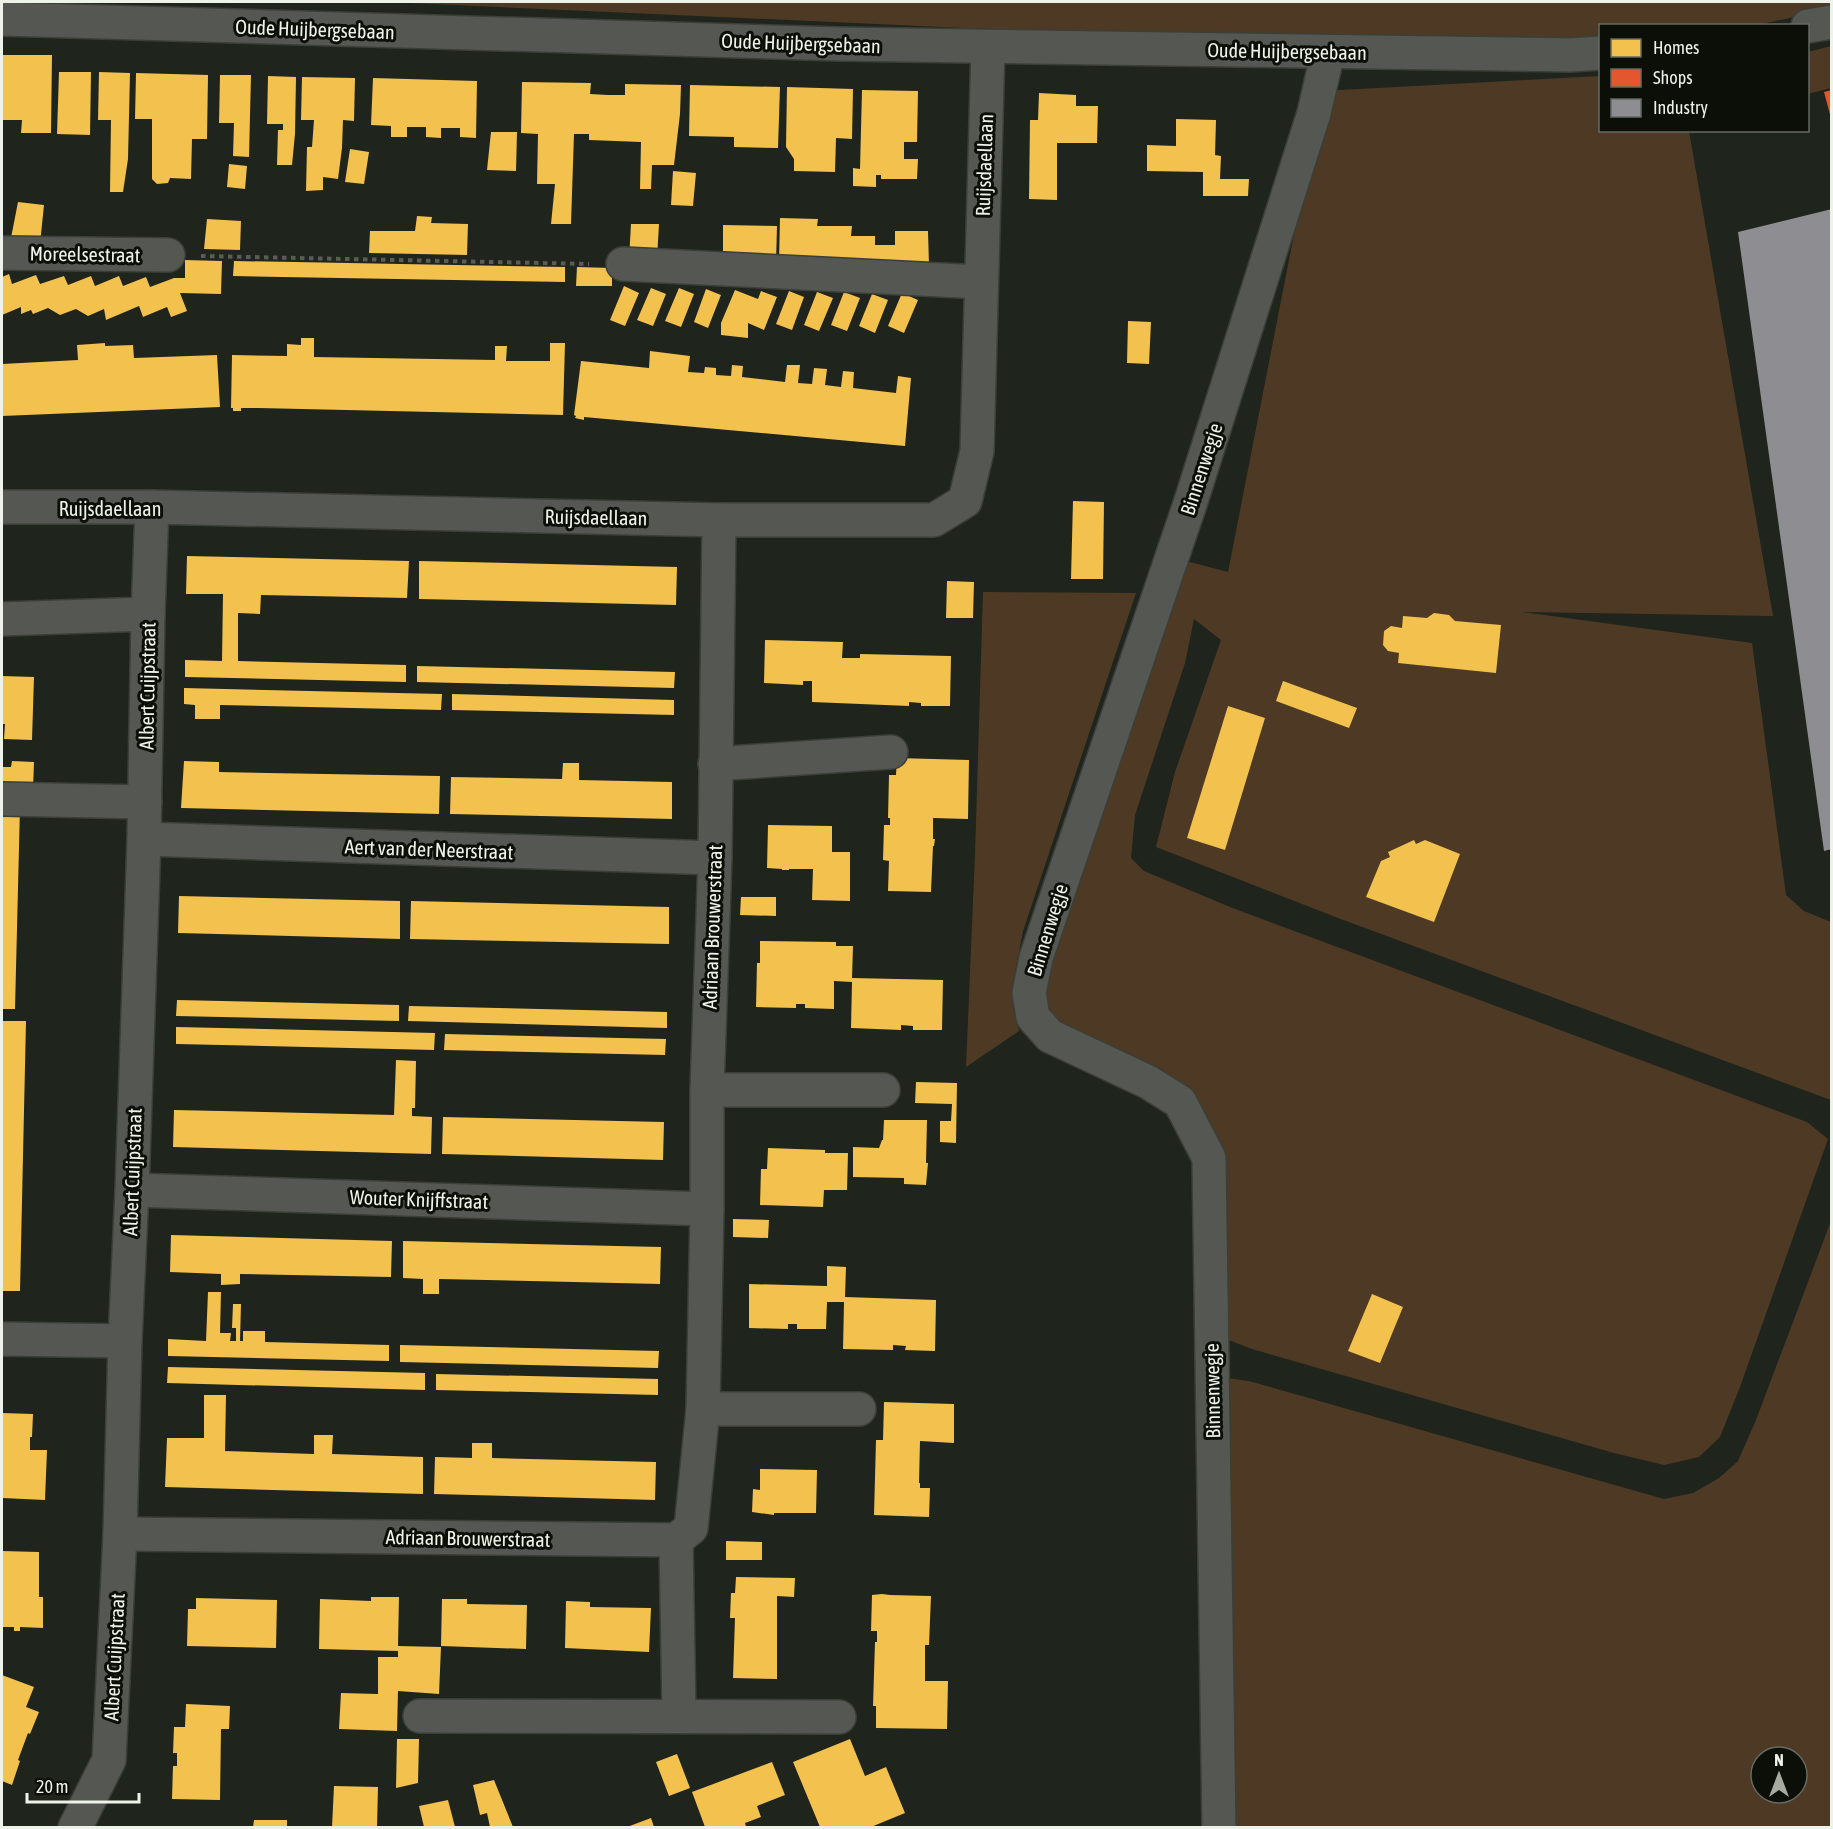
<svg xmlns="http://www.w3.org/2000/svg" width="1833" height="1829" viewBox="0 0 1833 1829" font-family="'Asap Condensed',sans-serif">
	<rect width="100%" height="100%" fill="#1f241c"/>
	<g fill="#4e3a24" fill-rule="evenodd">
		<polygon points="388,2 1831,2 1832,9 1757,25 1600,26 1600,40 1164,37"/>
		<polygon points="1831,46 1831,88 1808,94 1808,52"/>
		<polygon points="1600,76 1600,130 1689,131 1773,616 1522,612 1752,643 1786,895 1804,911 1831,922 1831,1100 1338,918 1156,847 1175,772 1221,640 1194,619 1185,663 1135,815 1131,858 1144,871 1230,907 1807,1122 1828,1139 1740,1387 1720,1437 1699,1457 1664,1465 1614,1453 1252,1349 1226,1339 1205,1120 1056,1031 1038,1000 1178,559 1228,572 1322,91"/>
		<polygon points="983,592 1136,593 1023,931 1012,989 1019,1031 966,1067 975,855"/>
		<path d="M 1831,1221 L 1831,1827 L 1230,1827 L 1226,1378 L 1249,1381 L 1664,1499 L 1693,1493 L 1719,1478 L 1738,1461 L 1756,1420 ZM 1761,1757 L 1797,1757 L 1797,1793 L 1761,1793 Z"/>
	</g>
	<g fill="#f2c14e">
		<polygon points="2,55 52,55 51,133 21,133 22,120 2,120"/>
		<polygon points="59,72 91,72 90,135 57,134"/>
		<polygon points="99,72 130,73 128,159 123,192 110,192 111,120 98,120"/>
		<polygon points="136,73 208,75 207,139 192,139 191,179 170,178 168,183 157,184 152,179 152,119 135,119"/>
		<polygon points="220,75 251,75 249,157 233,156 234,123 219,123"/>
		<polygon points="268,76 296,77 295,134 292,165 277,165 278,130 283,130 283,124 267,124"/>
		<polygon points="302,77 355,78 354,121 343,120 342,148 338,179 323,177 323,190 306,191 307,147 312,147 314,120 301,120"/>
		<polygon points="373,78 477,81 476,138 460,137 460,128 441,128 441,138 426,137 426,127 407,127 407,137 391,137 391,126 371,125"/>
		<polygon points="522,82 591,83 590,94 608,95 625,95 625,84 681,85 680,114 674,165 652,165 651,189 640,189 641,142 589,140 589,134 574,134 571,224 551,224 555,184 537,184 538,134 521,133"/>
		<polygon points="690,85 780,87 778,148 734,147 734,137 689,136"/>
		<polygon points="787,87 853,89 852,139 836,138 835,172 794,171 794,159 786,147"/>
		<polygon points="862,90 918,91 917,142 904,142 904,159 918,159 917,179 881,179 881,175 876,175 876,187 853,186 853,168 860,169"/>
		<polygon points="1039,93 1076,95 1076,106 1098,106 1097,143 1057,143 1057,200 1029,199 1030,120 1038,120"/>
		<polygon points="1176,119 1216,120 1215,155 1221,156 1220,179 1249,179 1248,196 1203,196 1203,172 1147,171 1147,145 1176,146"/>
		<polygon points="491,132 517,132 516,171 487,170"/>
		<polygon points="350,149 369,152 364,184 345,182"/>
		<polygon points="229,164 247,166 245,189 227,187"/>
		<polygon points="673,171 696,173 693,206 671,205"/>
		<polygon points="18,202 44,205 40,244 10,243"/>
		<polygon points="417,216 432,217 431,223 468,224 467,255 369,253 370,231 415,231"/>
		<polygon points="780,218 818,219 817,226 852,226 851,236 875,236 875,245 895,245 895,231 928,231 929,265 779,262"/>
		<polygon points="207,219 241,221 240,250 204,249"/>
		<polygon points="631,224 659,224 657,259 629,259"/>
		<polygon points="723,225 777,226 776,263 723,261"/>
		<polygon points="185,260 222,261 221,294 180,293 187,311 171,317 167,307 143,317 139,306 106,320 104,309 88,316 76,309 60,315 48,308 33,314 31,310 21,314 21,307 2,315 2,277 9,274 12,284 36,275 40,284 64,276 68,285 91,276 95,286 119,276 123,286 146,277 150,287 174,278 185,278"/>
		<polygon points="234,261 565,267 565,282 233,276"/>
		<polygon points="577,267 612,268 612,286 576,286"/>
		<polygon points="624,286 639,293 625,326 610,320"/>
		<polygon points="651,288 666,294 653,326 637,320"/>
		<polygon points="679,288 694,294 681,327 665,321"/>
		<polygon points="706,289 721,295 708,328 694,322"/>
		<polygon points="735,290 758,299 761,291 777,297 764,330 748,323 748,338 721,335 721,323"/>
		<polygon points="789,291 804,297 792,330 776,324"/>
		<polygon points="817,292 833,298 819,331 804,325"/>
		<polygon points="844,292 860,298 847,331 831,325"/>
		<polygon points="902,293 918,300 904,333 888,326"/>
		<polygon points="872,294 888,300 875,333 859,326"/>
		<polygon points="1128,321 1151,322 1149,364 1127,363"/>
		<polygon points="301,338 314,338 314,357 495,360 495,346 507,346 506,361 550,361 550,343 565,343 563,415 258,408 241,408 241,411 233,411 233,408 231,408 232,355 287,356 287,344 301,345"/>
		<polygon points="105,343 105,346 133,345 134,358 217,355 220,407 2,416 2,364 78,360 77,345"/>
		<polygon points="650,351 690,356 688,372 704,373 705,367 716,368 716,375 731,376 732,365 743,366 742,377 785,382 787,365 800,365 798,383 812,384 814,368 827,369 825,385 841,387 843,371 854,372 853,388 896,393 898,376 911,378 905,446 584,417 584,420 575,418 576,416 574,415 581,361 649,368"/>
		<polygon points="1073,501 1104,502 1103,579 1071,579"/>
		<polygon points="187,556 409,561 407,598 261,595 260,614 238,613 238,661 406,665 406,682 185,677 185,660 222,661 223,594 186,594"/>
		<polygon points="419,561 677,567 676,605 419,599"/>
		<polygon points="947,581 974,582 973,618 946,618"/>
		<polygon points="1434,613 1449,615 1455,621 1501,625 1496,673 1398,663 1399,653 1388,651 1383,645 1384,631 1391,626 1402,628 1403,616 1427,618"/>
		<polygon points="765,640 843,642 842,658 860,658 860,654 951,656 950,706 921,706 921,703 909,702 909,706 812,702 812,681 803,681 803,685 764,683"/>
		<polygon points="417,666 675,672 674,688 417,682"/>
		<polygon points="2,676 34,677 32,740 4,739 5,724 2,724"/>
		<polygon points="1283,681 1357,708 1349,728 1276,701"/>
		<polygon points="184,688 442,694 441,710 220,705 220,719 195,719 195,705 184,704"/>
		<polygon points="452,694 674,700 674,715 452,710"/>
		<polygon points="1228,706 1265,718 1225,850 1187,838"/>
		<polygon points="897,758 969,760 968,819 933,818 933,839 935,839 934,846 933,846 931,892 888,891 889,861 883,860 884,825 890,825 890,818 888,818 889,775 896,775"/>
		<polygon points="12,761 34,762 33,790 2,789 2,767 11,767"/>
		<polygon points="184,761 219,762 219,772 440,776 439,814 181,808"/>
		<polygon points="563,763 579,763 579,780 672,782 672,819 450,814 451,777 562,779"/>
		<polygon points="2,806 20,807 15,1009 2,1009"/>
		<polygon points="768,825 832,826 832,852 850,852 850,901 812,900 813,869 789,869 789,870 782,870 782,869 767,868"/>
		<polygon points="1414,840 1416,844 1425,840 1460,854 1434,922 1366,897 1381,861 1390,857 1388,852"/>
		<polygon points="179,896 400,901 400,939 178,933"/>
		<polygon points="741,897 776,897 776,916 740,915"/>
		<polygon points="411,901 669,907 669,944 410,939"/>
		<polygon points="760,941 836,942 836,946 853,946 852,978 943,980 942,1030 913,1030 913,1026 901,1025 901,1030 851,1028 852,982 834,981 834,1009 805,1008 805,1004 796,1004 796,1008 756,1007 757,963 760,963"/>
		<polygon points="177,1000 399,1005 399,1021 176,1016"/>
		<polygon points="409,1006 667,1012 667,1028 408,1021"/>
		<polygon points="2,1021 26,1021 20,1291 2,1291"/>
		<polygon points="176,1027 435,1033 434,1050 176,1044"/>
		<polygon points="445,1034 666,1039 665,1055 444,1050"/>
		<polygon points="396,1060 416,1061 415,1108 412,1108 412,1116 432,1117 431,1154 173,1147 174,1110 394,1115"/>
		<polygon points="916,1082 957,1083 956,1143 940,1142 940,1121 951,1121 952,1104 915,1103"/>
		<polygon points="443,1117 664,1122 663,1160 442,1154"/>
		<polygon points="884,1120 927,1120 926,1163 928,1163 926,1185 904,1184 904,1178 853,1177 853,1147 879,1148 882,1140 883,1140"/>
		<polygon points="768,1148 825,1150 825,1153 848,1153 847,1190 824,1190 823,1207 760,1205 761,1169 767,1169"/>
		<polygon points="733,1219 769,1220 768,1238 733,1237"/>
		<polygon points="171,1235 392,1241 391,1277 240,1274 240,1284 221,1285 221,1274 170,1272"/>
		<polygon points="403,1241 661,1247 660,1284 439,1279 439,1294 423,1294 423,1279 403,1278"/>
		<polygon points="827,1266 846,1267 845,1297 936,1300 935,1351 905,1350 906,1346 893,1345 893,1350 843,1349 844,1302 827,1302 826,1329 797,1329 797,1324 788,1324 788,1329 749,1328 749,1284 827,1286"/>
		<polygon points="208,1292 221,1292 220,1333 231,1333 230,1341 236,1341 236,1328 232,1328 233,1304 241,1304 240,1341 243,1341 243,1331 265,1331 265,1342 389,1345 389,1361 168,1356 168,1339 206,1341"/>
		<polygon points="1372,1294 1403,1307 1380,1363 1348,1351"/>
		<polygon points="400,1345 659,1351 658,1368 400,1362"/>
		<polygon points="168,1367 425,1373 425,1390 167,1383"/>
		<polygon points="436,1374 658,1379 658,1395 436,1390"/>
		<polygon points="204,1395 226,1395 225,1451 314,1454 314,1435 333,1435 332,1454 423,1457 423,1494 165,1487 167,1438 204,1438"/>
		<polygon points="884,1402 954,1404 954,1443 920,1441 919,1483 920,1483 920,1488 930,1488 929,1517 874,1515 876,1440 883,1440"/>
		<polygon points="2,1413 33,1414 32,1437 30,1437 30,1450 47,1450 45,1500 2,1498 3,1452 2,1452"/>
		<polygon points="472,1443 492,1443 492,1458 656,1462 655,1500 434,1494 435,1457 472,1458"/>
		<polygon points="760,1469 817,1470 816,1513 774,1513 774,1515 752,1512 753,1489 760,1490"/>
		<polygon points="726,1541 762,1542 762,1560 726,1560"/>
		<polygon points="2,1551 39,1552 39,1597 43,1597 43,1628 20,1627 20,1631 14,1631 14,1627 2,1627"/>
		<polygon points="736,1577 795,1578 794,1597 777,1596 777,1679 733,1678 735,1618 730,1618 731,1593 735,1593"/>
		<polygon points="882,1594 890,1595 931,1596 929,1645 925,1645 925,1681 948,1681 947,1729 876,1728 876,1706 873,1706 875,1642 877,1642 877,1631 871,1631 872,1595"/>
		<polygon points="371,1597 399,1597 398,1646 441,1647 439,1694 398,1691 397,1731 339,1729 341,1693 378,1694 378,1657 398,1657 398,1651 319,1649 320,1599 371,1601"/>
		<polygon points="196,1598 277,1600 276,1648 187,1646 188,1609 196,1609"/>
		<polygon points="442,1599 467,1599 467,1604 527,1605 526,1649 441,1646"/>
		<polygon points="566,1601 590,1602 590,1607 651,1608 649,1652 565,1648"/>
		<polygon points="2,1675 34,1687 26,1707 39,1712 30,1734 28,1733 18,1760 20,1761 12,1785 2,1781"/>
		<polygon points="186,1704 230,1706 229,1729 221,1729 220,1800 172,1799 173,1766 177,1766 177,1753 173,1753 174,1727 185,1727"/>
		<polygon points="397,1739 419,1739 418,1783 396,1788"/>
		<polygon points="850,1739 865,1776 886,1767 905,1813 871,1827 820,1827 793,1762"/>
		<polygon points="677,1754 690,1788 669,1796 656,1762"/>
		<polygon points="772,1762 785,1795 757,1806 761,1817 745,1823 746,1827 705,1827 692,1792"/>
		<polygon points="494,1780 513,1827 490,1827 487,1813 480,1815 473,1785"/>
		<polygon points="334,1786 378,1787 377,1827 332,1827"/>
		<polygon points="448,1800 455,1827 424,1827 419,1806"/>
		<polygon points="651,1818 654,1827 627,1827"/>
		<polygon points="254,1820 287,1820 287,1827 253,1827"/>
	</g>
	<polygon fill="#e4572e" points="1832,90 1832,118 1831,118 1824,92"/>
	<polygon fill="#8d8d92" points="1832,209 1832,849 1824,851 1738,232"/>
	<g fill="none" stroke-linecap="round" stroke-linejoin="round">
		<g stroke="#3a3f37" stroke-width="36">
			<g id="minor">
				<polyline points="2,19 840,44 1570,55 1600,53"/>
				<polyline points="1808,26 1832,22"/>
				<polyline points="2,253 168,255"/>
				<polyline points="623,264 981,282"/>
				<polyline points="2,507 152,507 719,520 934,520 965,501 977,451 988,47"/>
				<polyline points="2,619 148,614"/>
				<polyline points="715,764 891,752"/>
				<polyline points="2,799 145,802"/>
				<polyline points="144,839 715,858"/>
				<polyline points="707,1090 883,1090"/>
				<polyline points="132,1190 707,1209"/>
				<polyline points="2,1339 125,1341"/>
				<polyline points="703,1409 859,1409"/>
				<polyline points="120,1534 676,1540 691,1528 703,1409 707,1209 707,1090 715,858 719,520"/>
				<polyline points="676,1540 679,1716"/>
				<polyline points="420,1716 839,1717"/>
				<polyline points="75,1828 109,1760 120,1534 125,1341 132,1190 144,839 148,614 152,507"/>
				<polyline points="1219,1828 1209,1158 1180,1102 1148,1082 1050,1036 1033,1017 1029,993 1036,958 1191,501 1314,113 1328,52"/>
			</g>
		</g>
		<polyline stroke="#5a5d57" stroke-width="4" stroke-dasharray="4.5 4.5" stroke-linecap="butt" points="201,256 589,264"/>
		<use href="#minor" stroke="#555852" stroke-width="33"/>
	</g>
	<g text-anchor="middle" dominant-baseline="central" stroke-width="6" stroke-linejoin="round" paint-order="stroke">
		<g font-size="20" fill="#edf3e8" stroke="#0b0f08">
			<text transform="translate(315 29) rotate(2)">Oude Huijbergsebaan</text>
			<text transform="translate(801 43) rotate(2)">Oude Huijbergsebaan</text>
			<text transform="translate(1287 51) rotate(1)">Oude Huijbergsebaan</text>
			<text transform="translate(984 165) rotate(-88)">Ruijsdaellaan</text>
			<text transform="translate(85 254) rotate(1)">Moreelsestraat</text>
			<text transform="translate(1201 469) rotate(-72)">Binnenwegje</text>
			<text x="110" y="508">Ruijsdaellaan</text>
			<text transform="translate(596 517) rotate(1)">Ruijsdaellaan</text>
			<text transform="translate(147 686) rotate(-89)">Albert Cuijpstraat</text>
			<text transform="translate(429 849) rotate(2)">Aert van der Neerstraat</text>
			<text transform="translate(712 927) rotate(-88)">Adriaan Brouwerstraat</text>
			<text transform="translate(1047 930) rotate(-73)">Binnenwegje</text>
			<text transform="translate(132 1172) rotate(-88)">Albert Cuijpstraat</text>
			<text transform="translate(419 1199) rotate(2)">Wouter Knijffstraat</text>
			<text transform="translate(1212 1391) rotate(-91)">Binnenwegje</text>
			<text transform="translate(468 1538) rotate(1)">Adriaan Brouwerstraat</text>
			<text transform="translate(114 1657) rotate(-87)">Albert Cuijpstraat</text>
		</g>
	</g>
	<rect width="1833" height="1829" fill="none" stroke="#edf3e8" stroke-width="6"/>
	<rect x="1599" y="24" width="210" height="108" fill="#0b0f08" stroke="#656a62" stroke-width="1.5"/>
	<rect x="1611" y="39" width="30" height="18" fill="#f2c14e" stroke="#656a62" stroke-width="1.5"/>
	<text x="1653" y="54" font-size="18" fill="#edf3e8">Homes</text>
	<rect x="1611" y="69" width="30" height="18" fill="#e4572e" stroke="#656a62" stroke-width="1.5"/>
	<text x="1653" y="84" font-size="18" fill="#edf3e8">Shops</text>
	<rect x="1611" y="99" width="30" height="18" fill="#8d8d92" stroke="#656a62" stroke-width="1.5"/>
	<text x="1653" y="114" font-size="18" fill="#edf3e8">Industry</text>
	<g transform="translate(1779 1775)"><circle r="28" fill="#0b0f08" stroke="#656a62" stroke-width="1.5"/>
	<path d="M0-4.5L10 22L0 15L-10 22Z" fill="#a5aba1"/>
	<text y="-9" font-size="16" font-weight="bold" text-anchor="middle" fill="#edf3e8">N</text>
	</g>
	<path d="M27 1793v9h112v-9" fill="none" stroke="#edf3e8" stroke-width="3"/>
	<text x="36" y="1793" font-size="18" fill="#edf3e8" stroke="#0b0f08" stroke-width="4.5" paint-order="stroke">20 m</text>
</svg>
